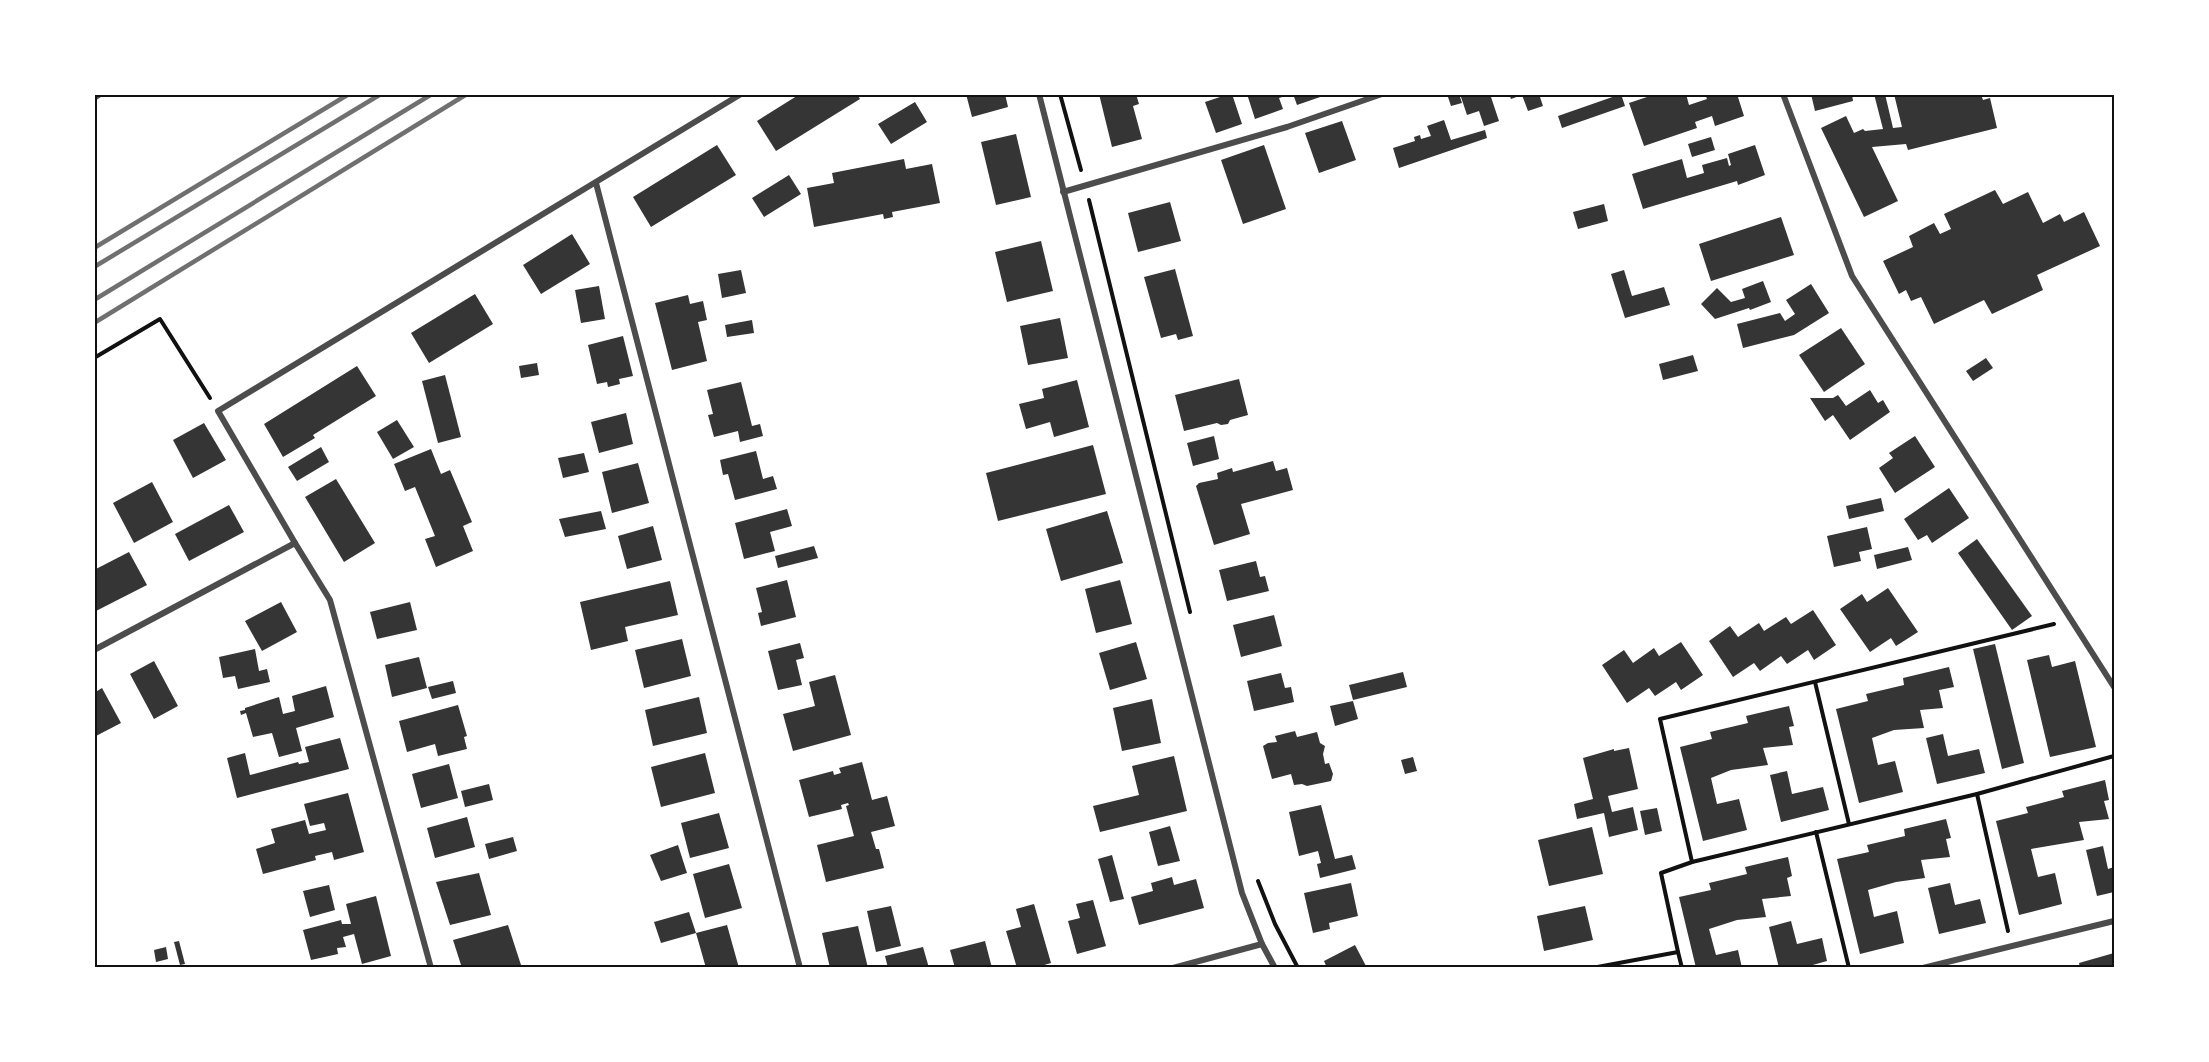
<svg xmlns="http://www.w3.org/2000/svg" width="2209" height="1062" viewBox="0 0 2209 1062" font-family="Ubuntu,sans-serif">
	<rect width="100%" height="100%" fill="#fff"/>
	<g fill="#353535">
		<polygon points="800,94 857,94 860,99 776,151 757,121"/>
		<polygon points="966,94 1005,94 1008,107 972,117"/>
		<polygon points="1099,94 1136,94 1139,104 1133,106 1142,139 1112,147"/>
		<polygon points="1229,94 1232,94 1242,124 1216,133 1205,102"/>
		<polygon points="1247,94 1289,94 1289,95 1279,98 1283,109 1255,119"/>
		<polygon points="1293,94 1326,94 1326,95 1297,105"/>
		<polygon points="1447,94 1459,94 1462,103 1451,106"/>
		<polygon points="1460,94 1490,94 1499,121 1484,126 1479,111 1467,115"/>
		<polygon points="1509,94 1539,94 1543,106 1528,111 1522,95 1511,99"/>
		<polygon points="1621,94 1625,106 1562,128 1558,116"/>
		<polygon points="1656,94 1686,94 1689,105 1707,99 1705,94 1737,94 1744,116 1715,126 1712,116 1695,122 1697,128 1644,146 1629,103"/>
		<polygon points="1811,94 1852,94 1853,101 1815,111"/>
		<polygon points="1874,94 1885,94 1893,128 1902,127 1894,94 1981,94 1983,100 1990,98 1997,128 1908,150 1906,144 1872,147 1898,201 1864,217 1821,128 1846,116 1854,133 1863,129 1865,131 1883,129"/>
		<polygon points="915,102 927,122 891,144 878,124"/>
		<polygon points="1444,120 1451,140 1485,130 1487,138 1399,168 1393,148 1415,141 1414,137 1420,135 1421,139 1431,136 1427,126"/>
		<polygon points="1342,121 1356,160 1319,173 1305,133"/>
		<polygon points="1016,134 1031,197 996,205 981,142"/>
		<polygon points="1711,137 1715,150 1692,157 1688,144"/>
		<polygon points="717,145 736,175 651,227 633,197"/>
		<polygon points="1264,145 1286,209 1243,224 1221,160"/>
		<polygon points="1755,145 1765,175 1738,185 1737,181 1643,209 1632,174 1682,159 1687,178 1704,173 1702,165 1727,158 1729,166 1731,165 1728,154"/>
		<polygon points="904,159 906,169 932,164 940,203 892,212 893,217 884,219 883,214 814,227 807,188 834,183 832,173"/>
		<polygon points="789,175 801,194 764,217 752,198"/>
		<polygon points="1995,190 2003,204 2028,192 2043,223 2060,214 2064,222 2084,212 2100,246 2037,275 2043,290 1992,314 1984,300 1934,324 1921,297 1911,301 1906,290 1899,294 1883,261 1913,247 1909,236 1934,223 1940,234 1951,229 1944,214"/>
		<polygon points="1170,202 1181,241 1138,252 1128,213"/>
		<polygon points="1604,204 1608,221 1578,229 1573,212"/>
		<polygon points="1781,217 1794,255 1711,281 1699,244"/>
		<polygon points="572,234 590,264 541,294 523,265"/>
		<polygon points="1041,241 1053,291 1007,302 995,252"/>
		<polygon points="1175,269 1193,336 1178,340 1176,334 1161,338 1144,277"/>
		<polygon points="741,270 746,293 722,298 718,274"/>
		<polygon points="1624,270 1632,296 1664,287 1670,305 1625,318 1611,274"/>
		<polygon points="1763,281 1771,302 1750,310 1749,308 1715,319 1701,304 1717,288 1731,302 1745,298 1742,289"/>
		<polygon points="1811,284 1829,313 1794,335 1743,348 1737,324 1780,313 1785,321 1795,314 1786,300"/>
		<polygon points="599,286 605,319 581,323 575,290"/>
		<polygon points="475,294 493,324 429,363 411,333"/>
		<polygon points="688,295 690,304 703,301 707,320 698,322 707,361 672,370 655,303"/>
		<polygon points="1060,318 1068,358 1028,365 1020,326"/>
		<polygon points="752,320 754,333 727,337 725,325"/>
		<polygon points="1841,328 1865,364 1824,392 1799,355"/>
		<polygon points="623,336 633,376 619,379 620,384 608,387 607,382 597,384 588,345"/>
		<polygon points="1693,355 1698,371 1663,380 1659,364"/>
		<polygon points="1986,358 1993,368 1973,381 1966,371"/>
		<polygon points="537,363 539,375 521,378 519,366"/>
		<polygon points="357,366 376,396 313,435 315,438 283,457 264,424"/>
		<polygon points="445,375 461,437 438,443 422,381"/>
		<polygon points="1239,379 1248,415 1230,420 1228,424 1221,425 1217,423 1184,431 1175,395"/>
		<polygon points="1077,380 1089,427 1054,437 1050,422 1026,429 1019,404 1044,398 1042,389"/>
		<polygon points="741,382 752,426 760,424 763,436 740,442 738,431 714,437 708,415 713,414 707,390"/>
		<polygon points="1870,390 1878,403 1883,400 1890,412 1850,440 1833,415 1825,421 1810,398 1833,398 1838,395 1846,406"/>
		<polygon points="626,413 633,444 599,453 591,422"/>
		<polygon points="397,420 414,447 393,459 377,432"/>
		<polygon points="204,423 226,460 193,478 173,440"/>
		<polygon points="1214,436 1219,459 1193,466 1187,443"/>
		<polygon points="1915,436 1935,467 1895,493 1879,468 1893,458 1889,453"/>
		<polygon points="1093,445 1106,494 998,521 986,473"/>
		<polygon points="321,447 329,462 297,481 288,467"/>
		<polygon points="431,449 441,474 450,470 472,522 463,526 473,551 436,567 425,539 435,536 415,487 405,491 394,464"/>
		<polygon points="756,451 763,479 773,476 777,489 735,500 728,474 723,475 720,460"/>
		<polygon points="584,453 589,472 563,478 558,458"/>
		<polygon points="1273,461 1276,471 1287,468 1293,490 1241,504 1250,534 1214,545 1196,486 1199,483 1218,479 1217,473 1232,468 1233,472"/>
		<polygon points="638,463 649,503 612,513 602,472"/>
		<polygon points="336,479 375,543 344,562 305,497"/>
		<polygon points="152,482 173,522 134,543 113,503"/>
		<polygon points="1949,488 1969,518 1932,543 1927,535 1918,540 1904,519"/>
		<polygon points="1881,498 1884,511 1849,519 1846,506"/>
		<polygon points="229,505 244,532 189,561 175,534"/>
		<polygon points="787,509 792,526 770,532 775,551 744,559 735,523"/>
		<polygon points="601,511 606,529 565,537 559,519"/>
		<polygon points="1107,511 1123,563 1061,581 1046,529"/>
		<polygon points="653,526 662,560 627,569 618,536"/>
		<polygon points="1867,527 1872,549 1859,552 1861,561 1834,567 1827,536"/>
		<polygon points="1977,539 2032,616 2012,630 1958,553"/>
		<polygon points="814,546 818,558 778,568 775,556"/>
		<polygon points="1908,547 1912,560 1877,569 1874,555"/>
		<polygon points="129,552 147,585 94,612 94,570"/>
		<polygon points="1256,561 1260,577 1265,576 1269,591 1227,601 1219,570"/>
		<polygon points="787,580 796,617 761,626 758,613 762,612 756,588"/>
		<polygon points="1120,580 1132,624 1096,633 1085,589"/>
		<polygon points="670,581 678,615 625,627 628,641 591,650 580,602"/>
		<polygon points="1888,588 1918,632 1896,646 1891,638 1870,652 1840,609 1862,594 1867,602"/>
		<polygon points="281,602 297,632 262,651 245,621"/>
		<polygon points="410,602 417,630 377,639 370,612"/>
		<polygon points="1813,610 1836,645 1814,660 1808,650 1787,664 1781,656 1760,671 1754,663 1733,677 1709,641 1730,626 1738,637 1759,623 1764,631 1786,617 1791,624"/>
		<polygon points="1274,615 1282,646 1241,657 1233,625"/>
		<polygon points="682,639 691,676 644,688 635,650"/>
		<polygon points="1136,642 1147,679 1110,690 1099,653"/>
		<polygon points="1681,642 1703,675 1681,690 1676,682 1655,696 1649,688 1627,703 1602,665 1624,650 1633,663 1654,648 1659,656"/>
		<polygon points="800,643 804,658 796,660 802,685 778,690 768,651"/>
		<polygon points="1995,644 2024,763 2002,769 1973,649"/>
		<polygon points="255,649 259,671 267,669 270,682 238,689 235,676 223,678 219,657"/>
		<polygon points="2049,655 2052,667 2075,661 2096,747 2050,757 2027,660"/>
		<polygon points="419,657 427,688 392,697 385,665"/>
		<polygon points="154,661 178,706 154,719 130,674"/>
		<polygon points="1949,667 1954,687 1939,690 1943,708 1920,710 1924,728 1894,730 1872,738 1878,765 1895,761 1903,792 1859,803 1836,709 1868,701 1866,694 1904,685 1903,678"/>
		<polygon points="1403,672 1407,687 1353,700 1349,685"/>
		<polygon points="1281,673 1285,688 1291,687 1294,702 1254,711 1247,681"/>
		<polygon points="835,675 851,735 793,751 783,714 815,706 809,682"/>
		<polygon points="453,681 456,693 432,699 428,687"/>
		<polygon points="326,686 334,717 296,728 302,751 279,757 272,733 253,737 246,713 241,715 240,711 245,710 245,708 279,697 283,714 295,711 292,696"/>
		<polygon points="102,688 121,723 94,737 94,693"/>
		<polygon points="699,697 707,733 653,746 645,710"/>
		<polygon points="1152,699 1161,743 1122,751 1113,708"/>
		<polygon points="1353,701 1358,719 1335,726 1330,706"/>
		<polygon points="458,705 467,736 464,737 467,749 438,756 435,744 407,752 399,721"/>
		<polygon points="1789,706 1794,726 1789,727 1793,745 1763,748 1768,765 1731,770 1711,778 1717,804 1739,799 1747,830 1703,841 1680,747 1712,739 1710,732 1748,723 1746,716"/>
		<polygon points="1295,731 1297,737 1317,732 1320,743 1325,746 1323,754 1325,764 1329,763 1333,774 1331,781 1307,786 1302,784 1294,785 1291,774 1272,779 1263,746 1268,743 1277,742 1275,736"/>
		<polygon points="1943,734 1948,756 1979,749 1985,773 1937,784 1926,738"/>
		<polygon points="340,738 349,769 237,798 227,758 245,753 250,775 298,762 299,764 309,762 305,747"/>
		<polygon points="1629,748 1638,789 1608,796 1612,812 1633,807 1638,830 1609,837 1604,813 1577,819 1574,804 1593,799 1583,758 1614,749 1614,751"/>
		<polygon points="705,753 715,793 661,807 651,767"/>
		<polygon points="1174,756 1187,811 1100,832 1093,806 1139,795 1132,766"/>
		<polygon points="1413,757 1417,771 1405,774 1401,760"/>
		<polygon points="862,762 872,800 887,796 895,826 871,832 876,849 879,849 884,868 826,882 817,845 854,836 846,806 849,805 848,803 841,805 842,809 809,817 799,780 833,771 834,775 841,773 839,768"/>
		<polygon points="449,764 458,798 421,808 412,774"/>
		<polygon points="1787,771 1792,794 1823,787 1829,810 1781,822 1770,775"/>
		<polygon points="2105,780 2109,800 2104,801 2109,819 2079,822 2084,840 2031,849 2038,877 2055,873 2062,904 2019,915 1996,821 2028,813 2026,807 2064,797 2062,791"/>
		<polygon points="489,784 493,800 465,807 461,791"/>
		<polygon points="348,793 364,852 334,860 332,852 315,856 316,860 263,874 256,849 275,843 271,829 305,820 309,834 326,830 324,823 310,826 304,804"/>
		<polygon points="1321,805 1335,859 1352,855 1356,869 1320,878 1317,864 1321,863 1318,851 1299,856 1289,812"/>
		<polygon points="1657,808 1662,831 1645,835 1640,811"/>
		<polygon points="719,813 729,848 690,858 681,823"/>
		<polygon points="467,817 475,847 435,858 427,828"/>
		<polygon points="1946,819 1951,838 1946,839 1950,857 1921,860 1925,878 1896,882 1868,890 1874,917 1897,911 1904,943 1860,954 1837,859 1869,852 1867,845 1905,836 1904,829"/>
		<polygon points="1170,826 1180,861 1158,866 1149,832"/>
		<polygon points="1592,827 1603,874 1549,886 1538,840"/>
		<polygon points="513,837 517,851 489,859 485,844"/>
		<polygon points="678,845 687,873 661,881 650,855"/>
		<polygon points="2103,846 2108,869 2114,867 2114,892 2097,896 2086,850"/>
		<polygon points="1112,855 1124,899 1110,902 1098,859"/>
		<polygon points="1788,857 1792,876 1787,878 1791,896 1762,899 1766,917 1737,920 1709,929 1716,955 1738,950 1742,968 1696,968 1679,897 1711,890 1709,883 1747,874 1745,867"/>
		<polygon points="729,864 742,908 705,918 693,874"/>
		<polygon points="479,873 491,915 450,925 436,882"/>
		<polygon points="1172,877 1174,885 1196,879 1204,908 1139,925 1131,897 1153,891 1151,883"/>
		<polygon points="1351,883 1358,916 1329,923 1330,929 1313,933 1304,893"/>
		<polygon points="1950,883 1955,905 1980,899 1986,923 1939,934 1928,888"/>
		<polygon points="329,885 335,910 310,917 303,891"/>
		<polygon points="376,896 391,956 362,964 354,934 343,937 346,947 337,948 338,954 311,960 303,930 341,920 342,924 351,924 346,904"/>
		<polygon points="1093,900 1106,946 1077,954 1068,921 1080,918 1076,904"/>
		<polygon points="1034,904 1051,963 1034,968 1017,968 1006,931 1021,927 1016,909"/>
		<polygon points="891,906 901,946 876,952 867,911"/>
		<polygon points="1585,906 1593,940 1544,951 1537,916"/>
		<polygon points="689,912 696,933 727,925 739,968 706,968 696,933 661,943 654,922"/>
		<polygon points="1791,921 1797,944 1822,938 1827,961 1802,968 1779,968 1769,927"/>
		<polygon points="508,925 521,965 513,968 462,968 453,940"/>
		<polygon points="858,926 868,968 830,968 822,933"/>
		<polygon points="179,941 185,964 180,965 174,942"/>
		<polygon points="985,941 992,968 955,968 950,950"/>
		<polygon points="1355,945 1367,968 1327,968 1324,961"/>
		<polygon points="166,947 168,959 156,962 154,950"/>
		<polygon points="923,947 929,968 888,968 885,956"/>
		<polygon points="2114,953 2114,968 2080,968 2079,963"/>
	</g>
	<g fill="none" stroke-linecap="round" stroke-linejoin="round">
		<g stroke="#111" stroke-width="4">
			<polyline points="1060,94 1081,170"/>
			<polyline points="1089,200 1190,612"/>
			<polyline points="94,358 160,319 210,398"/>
			<polyline points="1815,682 1849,824"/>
			<polyline points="1977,794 2008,931"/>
			<polyline points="1816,832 1849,968"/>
			<polyline points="1692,862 1977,794 2114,756"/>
			<polyline points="1258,881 1275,924 1298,968"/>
			<polyline points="1678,952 1682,968"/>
			<polyline points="1592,968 1678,952 1661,873 1692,862 1660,719 2054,624"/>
		</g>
		<g stroke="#4c4c4c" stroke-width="6">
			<polyline points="1039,94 1242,893 1262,944 1275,968"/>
			<polyline points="1783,94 1852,276 2114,687"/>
			<polyline points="94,98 100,94"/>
			<polyline points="596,183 800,968"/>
			<polyline points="1063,192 1287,127 1382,94"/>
			<polyline points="295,543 330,600 431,968"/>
			<polyline points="94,650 295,543 218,411 741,94"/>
			<polyline points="1173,968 1262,944"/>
			<polyline points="1923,968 2114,921"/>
		</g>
		<g stroke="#707070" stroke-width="4.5">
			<polyline points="94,248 349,94"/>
			<polyline points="94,267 381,94"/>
			<polyline points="94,300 432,94"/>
			<polyline points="94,323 467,94"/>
		</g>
	</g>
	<rect width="2209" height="1062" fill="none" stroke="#ffffff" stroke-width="192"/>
	<rect x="96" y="96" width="2017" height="870" fill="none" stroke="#111" stroke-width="2"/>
</svg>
